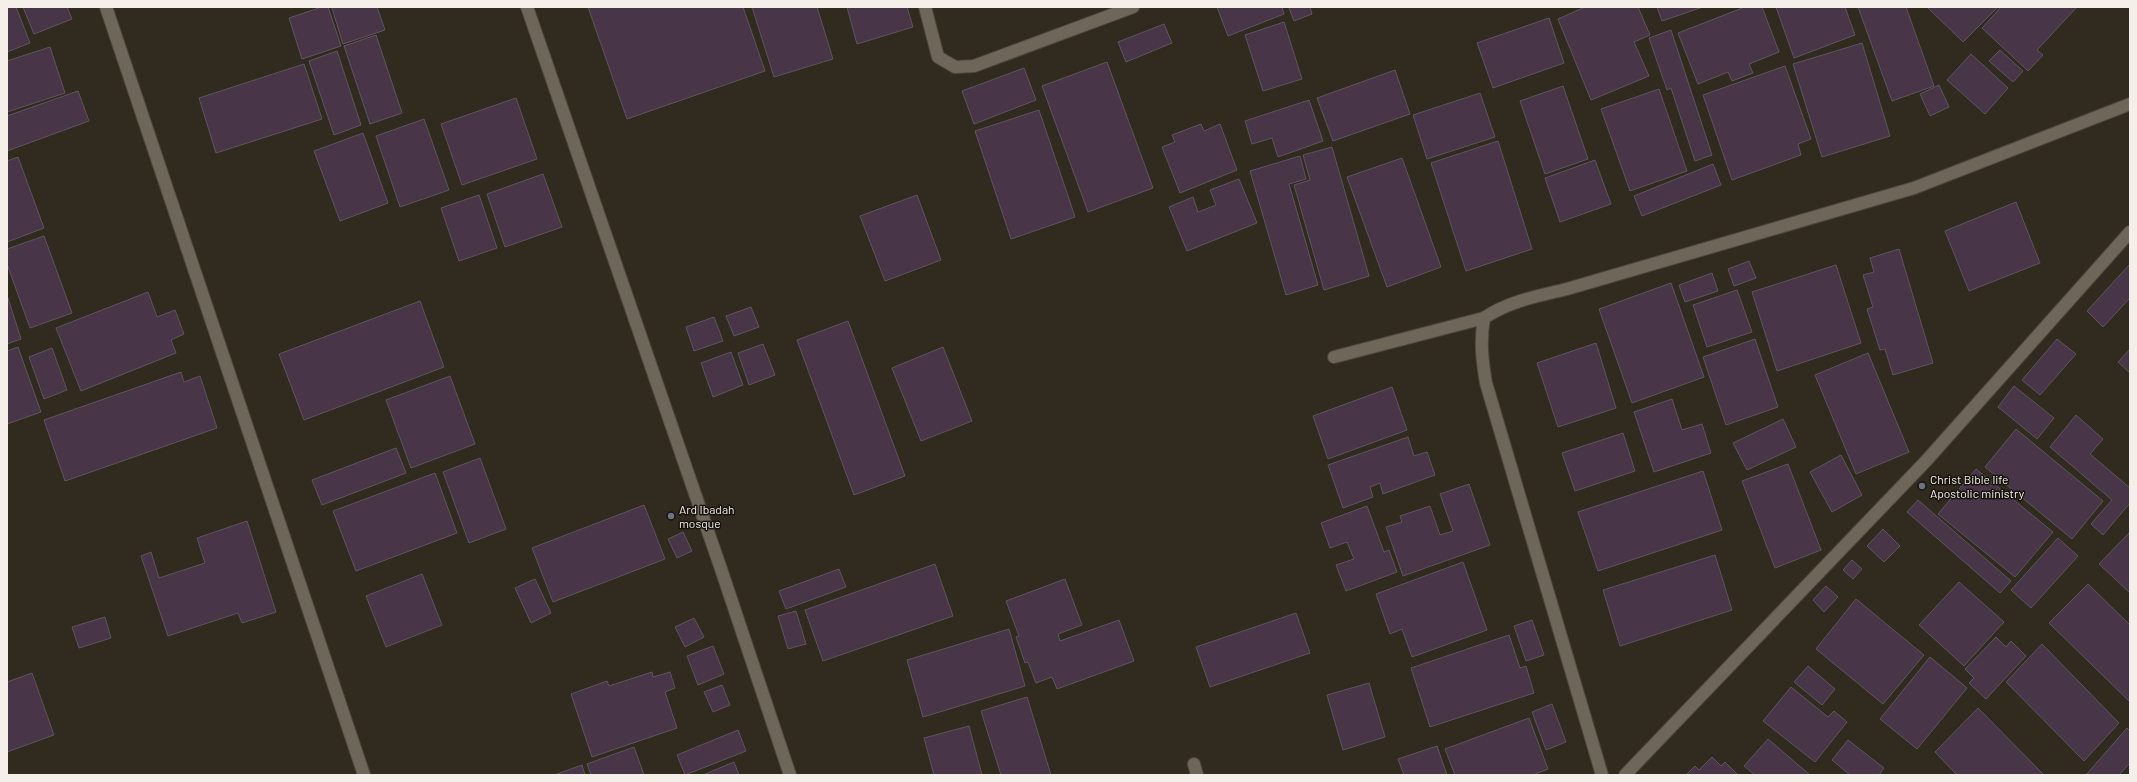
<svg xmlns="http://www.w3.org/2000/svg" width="2137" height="782" viewBox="0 0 2137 782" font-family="Barlow,sans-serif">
	<rect width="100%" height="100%" fill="#312a1f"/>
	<g fill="#483548" stroke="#5f555f">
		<polygon points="7,7 16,7 30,43 7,52"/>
		<polygon points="23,7 67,7 72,19 34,34"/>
		<polygon points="322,7 328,7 341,46 302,59 289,18"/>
		<polygon points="334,7 377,7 385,30 343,44 332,8"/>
		<polygon points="588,7 743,7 765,71 627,119"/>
		<polygon points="752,7 817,7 833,59 774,77"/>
		<polygon points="847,7 907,7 913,27 857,44"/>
		<polygon points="1217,7 1282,7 1284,14 1228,36"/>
		<polygon points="1291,7 1310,7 1312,14 1294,21 1289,8"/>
		<polygon points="1585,7 1638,7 1650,35 1634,42 1649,76 1591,100 1558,19"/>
		<polygon points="1657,7 1703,7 1662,21"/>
		<polygon points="1745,7 1762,7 1779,52 1749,64 1753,73 1732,81 1728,72 1698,84 1678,33"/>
		<polygon points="1776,7 1845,7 1855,35 1794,58"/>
		<polygon points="1858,7 1906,7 1934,86 1892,101"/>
		<polygon points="1927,7 1998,7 1963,42"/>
		<polygon points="2001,7 2077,7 2037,50 2043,55 2028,71 1982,28"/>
		<polygon points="1549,18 1564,63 1493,88 1477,43"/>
		<polygon points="1284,22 1302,79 1263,91 1245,35"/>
		<polygon points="1164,24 1172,43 1126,62 1118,42"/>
		<polygon points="1671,30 1712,155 1695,161 1671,88 1667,90 1649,38"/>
		<polygon points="376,35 402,113 370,124 344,46"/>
		<polygon points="1862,43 1890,136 1822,157 1793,64"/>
		<polygon points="50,47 65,93 7,112 7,61"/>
		<polygon points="2000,50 2023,71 2013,82 1989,61"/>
		<polygon points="337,51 361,125 334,135 309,61"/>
		<polygon points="1971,54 2008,88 1985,114 1947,80"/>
		<polygon points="1107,62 1153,188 1088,212 1042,86"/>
		<polygon points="304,64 322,119 216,153 199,98"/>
		<polygon points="1785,66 1811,139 1798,144 1801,155 1732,180 1703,95"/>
		<polygon points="1024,68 1036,100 974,124 962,91"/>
		<polygon points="1395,70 1410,114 1333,141 1317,98"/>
		<polygon points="1939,85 1949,107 1930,116 1920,94"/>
		<polygon points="1563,86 1588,159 1545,174 1520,101"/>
		<polygon points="1659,89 1687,171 1630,191 1601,109"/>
		<polygon points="78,91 89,121 7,151 7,116"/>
		<polygon points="1480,93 1495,137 1427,159 1413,115"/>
		<polygon points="516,98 537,159 462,185 441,124"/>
		<polygon points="1309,100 1323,141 1278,157 1272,138 1252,144 1245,121"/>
		<polygon points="1039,110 1075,217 1011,239 975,131"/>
		<polygon points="424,119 449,190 400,207 376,136"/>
		<polygon points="1201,124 1204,131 1220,124 1237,170 1180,193 1162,147 1175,142 1172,135"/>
		<polygon points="363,133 388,203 340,221 314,151"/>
		<polygon points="1498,141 1532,249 1466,271 1431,163"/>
		<polygon points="1332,147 1369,276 1324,290 1294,185 1310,180 1303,155"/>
		<polygon points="1300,156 1306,179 1289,184 1318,285 1286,295 1250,171"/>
		<polygon points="18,157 44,228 7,242 7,161"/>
		<polygon points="1402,158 1441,267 1387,287 1347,177"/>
		<polygon points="1595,160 1611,204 1560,222 1545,178"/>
		<polygon points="1713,164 1721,185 1642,216 1634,196"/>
		<polygon points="543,174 562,227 505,247 487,194"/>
		<polygon points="1239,179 1257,223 1187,251 1169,207 1193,197 1198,212 1216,205 1210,190"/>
		<polygon points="479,195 497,248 459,261 441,208"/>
		<polygon points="917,195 941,260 885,281 860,216"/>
		<polygon points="2016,202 2040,263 1969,291 1945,231"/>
		<polygon points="44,236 72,313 30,328 7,264 7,249"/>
		<polygon points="1899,249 1933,363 1893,375 1885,349 1880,350 1867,309 1873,307 1863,275 1874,272 1870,258"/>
		<polygon points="1749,261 1756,278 1734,286 1728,269"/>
		<polygon points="2130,264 2130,298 2103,327 2087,311"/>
		<polygon points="1836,265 1861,343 1777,371 1752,292"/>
		<polygon points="1712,273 1718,291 1685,302 1679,285"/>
		<polygon points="1671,283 1704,377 1632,403 1599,309"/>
		<polygon points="1737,290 1752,332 1707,347 1693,305"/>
		<polygon points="148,292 157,317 175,310 184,334 171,340 176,353 81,391 56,328"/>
		<polygon points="7,295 21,339 7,344"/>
		<polygon points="420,301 444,367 304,420 279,354"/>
		<polygon points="751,307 759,327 734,336 726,316"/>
		<polygon points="714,317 723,341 694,351 686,327"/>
		<polygon points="848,321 905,476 854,495 797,340"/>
		<polygon points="1755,339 1778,407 1726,425 1703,357"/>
		<polygon points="2057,339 2076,354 2040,395 2022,380"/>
		<polygon points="1596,343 1616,408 1558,427 1537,363"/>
		<polygon points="763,344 775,375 749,385 738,353"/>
		<polygon points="18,347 41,412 7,424 7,351"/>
		<polygon points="943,347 972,421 921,441 892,368"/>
		<polygon points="52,348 67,390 44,399 29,357"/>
		<polygon points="2130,349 2130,373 2118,362"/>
		<polygon points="731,352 743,385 713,397 701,363"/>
		<polygon points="1868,353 1909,452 1856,474 1815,375"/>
		<polygon points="181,372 184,382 200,376 217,428 65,481 44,420"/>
		<polygon points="450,376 475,444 411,468 386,400"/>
		<polygon points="2014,386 2054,418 2037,439 1998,407"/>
		<polygon points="1392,387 1407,430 1328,459 1313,416"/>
		<polygon points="1672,399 1682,430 1702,424 1711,453 1654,472 1634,412"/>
		<polygon points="2076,415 2103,439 2090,454 2130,488 2130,503 2103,535 2091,524 2112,500 2050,447"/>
		<polygon points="1783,419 1796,447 1747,470 1733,443"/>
		<polygon points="2016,429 2103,501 2072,539 1985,467"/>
		<polygon points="1623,433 1635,471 1575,491 1562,453"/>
		<polygon points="1408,437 1414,456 1427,452 1435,475 1383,494 1380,483 1370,487 1373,497 1343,508 1328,465"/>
		<polygon points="396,448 406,473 322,505 312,480"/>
		<polygon points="1841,455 1862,495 1832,512 1810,472"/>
		<polygon points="480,458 506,529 469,543 443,472"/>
		<polygon points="1788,464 1821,550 1775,568 1742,481"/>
		<polygon points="1976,469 2053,532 2015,577 1938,514"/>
		<polygon points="1703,471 1722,530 1598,571 1578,512"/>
		<polygon points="435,473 457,533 356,571 333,511"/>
		<polygon points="1469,484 1490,545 1403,576 1386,527 1402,522 1400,516 1430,506 1440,535 1453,531 1440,494"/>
		<polygon points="1918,500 2011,581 2000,593 1907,512"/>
		<polygon points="644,505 665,559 553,602 532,548"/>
		<polygon points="1367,506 1384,552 1389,550 1397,572 1346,591 1336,565 1354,559 1347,542 1330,548 1321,523"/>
		<polygon points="247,521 276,612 242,623 238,613 168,636 141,556 151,552 159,578 205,563 197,538"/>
		<polygon points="1883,529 1900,546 1884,562 1867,546"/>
		<polygon points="683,532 692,551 677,558 668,539"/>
		<polygon points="2130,532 2130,593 2099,564"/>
		<polygon points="2058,538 2078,556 2031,608 2011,590"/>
		<polygon points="1715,555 1732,610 1620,646 1603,590"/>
		<polygon points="1852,560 1862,569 1853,579 1843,570"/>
		<polygon points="1463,562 1487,630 1412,657 1402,629 1390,634 1376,594"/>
		<polygon points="935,564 953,616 823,661 805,610"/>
		<polygon points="839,569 846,587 786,609 779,591"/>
		<polygon points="422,574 442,625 386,647 366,596"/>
		<polygon points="535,579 551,613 531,623 515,588"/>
		<polygon points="1065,579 1082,625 1058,634 1060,641 1119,620 1134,661 1057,689 1052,677 1036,683 1028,662 1025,663 1016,637 1019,636 1006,601"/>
		<polygon points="1959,582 2004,622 1964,666 1919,625"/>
		<polygon points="2088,584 2130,625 2130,702 2049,623"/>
		<polygon points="1826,586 1838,597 1824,612 1813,600"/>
		<polygon points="1856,599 1924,655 1883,704 1816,649"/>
		<polygon points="796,611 806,644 788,649 778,616"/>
		<polygon points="1296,613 1310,653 1210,687 1196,647"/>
		<polygon points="105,617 111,638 79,648 72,627"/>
		<polygon points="694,618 704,637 685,647 675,627"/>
		<polygon points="1532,620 1544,655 1526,661 1514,626"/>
		<polygon points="1009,629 1025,686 923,717 907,660"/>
		<polygon points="1509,635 1520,668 1526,666 1534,693 1430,727 1411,668"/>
		<polygon points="1996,637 2006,647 2011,641 2026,656 1986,699 1969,683 1974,678 1965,669"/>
		<polygon points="2042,644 2119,723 2084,761 2006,682"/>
		<polygon points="713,646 724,674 698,685 687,656"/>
		<polygon points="1930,657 1967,688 1917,749 1880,719"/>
		<polygon points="1808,666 1835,689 1822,705 1794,682"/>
		<polygon points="652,672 653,677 670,672 675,688 665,692 677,728 592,757 571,694 607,681 609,686"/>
		<polygon points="32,673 54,735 7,752 7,682"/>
		<polygon points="1369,683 1385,737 1343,750 1327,695"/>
		<polygon points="722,685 730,705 713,712 704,692"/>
		<polygon points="1791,687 1828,717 1834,711 1847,722 1815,762 1763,721"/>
		<polygon points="1027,697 1051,775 1001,775 981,711"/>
		<polygon points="1552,704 1566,742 1546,750 1532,712"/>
		<polygon points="1978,708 2044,775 1957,775 1935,752"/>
		<polygon points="1529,718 1548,769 1533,775 1455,775 1445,749"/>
		<polygon points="969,726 982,775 934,775 924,738"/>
		<polygon points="2127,728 2130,731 2130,763 2119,775 2086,775"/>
		<polygon points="738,730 746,751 685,775 677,755"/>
		<polygon points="1768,739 1810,775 1755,775 1744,766"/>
		<polygon points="1848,740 1884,768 1879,775 1850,775 1832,760"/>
		<polygon points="1437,746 1447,775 1404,775 1398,759"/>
		<polygon points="634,747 644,775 591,775 587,764"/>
		<polygon points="1712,757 1721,766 1725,762 1738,775 1686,775 1695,766 1699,770"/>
		<polygon points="734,762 739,775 703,775"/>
		<polygon points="582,765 585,775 554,775"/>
	</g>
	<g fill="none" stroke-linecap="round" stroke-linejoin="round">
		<g stroke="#4e473f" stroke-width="14">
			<g id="street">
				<polyline points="527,7 721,569 790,775"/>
				<polyline points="925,7 938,57 955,67 974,66 1133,7"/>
				<polyline points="1334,357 1484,318"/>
				<polyline points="1194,764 1197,775"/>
				<path d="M 1602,775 L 1486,383 C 1482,360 1480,341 1484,318 C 1509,301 1538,296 1567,289 L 1914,188 L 2130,104"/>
				<polyline points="1625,775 1926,461 2130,232"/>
			</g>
		</g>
		<g stroke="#4e473f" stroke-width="14">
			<polyline id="secondary" points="106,7 364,775"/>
		</g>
		<use href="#street" stroke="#6f665a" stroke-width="12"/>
		<use href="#secondary" stroke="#6f665a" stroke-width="12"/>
	</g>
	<g fill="#6b7280" stroke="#16130e" stroke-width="1.5">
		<circle cx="1922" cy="486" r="4"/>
		<circle cx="671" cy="516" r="4"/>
	</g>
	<g text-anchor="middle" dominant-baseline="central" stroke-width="3" stroke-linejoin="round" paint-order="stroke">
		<g font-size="12" fill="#f4efe8" stroke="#16130e" text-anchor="start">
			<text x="1930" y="479">Christ Bible life<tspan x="1930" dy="14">Apostolic ministry</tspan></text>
			<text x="679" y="509">Ard Ibadah<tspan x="679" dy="14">mosque</tspan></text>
		</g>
	</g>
	<rect width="2137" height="782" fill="none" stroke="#f4efe8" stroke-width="16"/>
</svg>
